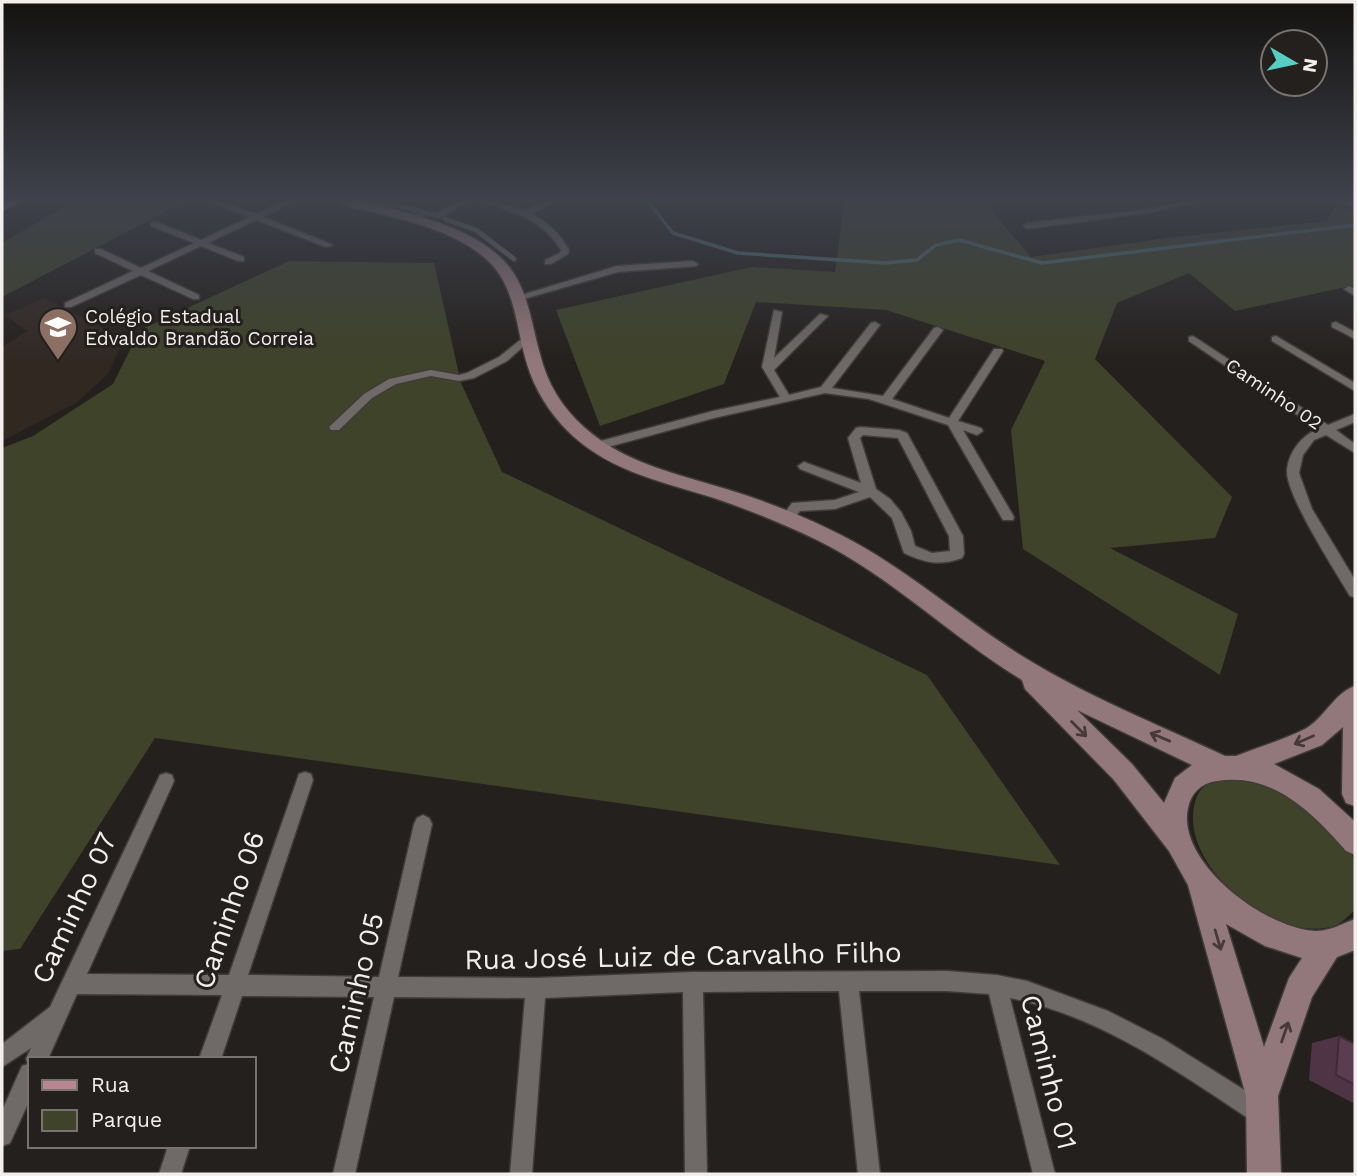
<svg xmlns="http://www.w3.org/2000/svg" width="1357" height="1176" viewBox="0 0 1357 1176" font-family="'Work Sans',sans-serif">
	<rect width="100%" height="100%" fill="#24201d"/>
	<polygon fill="#312822" points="44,298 124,339 108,374 76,403 2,441 2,347 27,331 5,315"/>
	<g fill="#3f4329">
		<polygon points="74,198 192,198 2,297 2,243 64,207"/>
		<polygon points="861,198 981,198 1031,257 1167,238 1327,221 1335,206 1355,211 1355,285 1235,311 1189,273 1117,303 1095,359 1232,497 1215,538 1110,548 1238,614 1220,675 1023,549 1011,430 1045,361 886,310 756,302 724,384 600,426 556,310 752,267 835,272 844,203"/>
		<polygon points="289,261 434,263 461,383 502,472 927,675 1060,865 155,738 20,949 2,951 2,448 33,436 113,384 140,330"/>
		<path d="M 1225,777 L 1281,786 L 1336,827 L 1355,860 L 1355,910 C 1349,915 1341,924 1334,926 C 1278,943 1194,876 1193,820 C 1193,808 1195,793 1205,786 C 1211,782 1219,780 1225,777 Z"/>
	</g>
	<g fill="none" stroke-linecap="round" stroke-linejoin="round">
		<polyline stroke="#4e7279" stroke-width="3.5" points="645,198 673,233 738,253 885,263 917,260 936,245 959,240 1042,263 1355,225"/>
		<g stroke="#3f3c3a" stroke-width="6">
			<g id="lane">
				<polyline points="368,198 420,211"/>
				<polyline points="445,219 476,230 514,259"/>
			</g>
		</g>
		<g stroke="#3f3c3a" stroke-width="3">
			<g id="street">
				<polygon points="205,198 212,198 256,214 291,198 301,198 263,217 333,245 326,247 256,220 208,243 244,257 244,261 238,261 201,246 148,271 199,295 199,299 193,299 141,275 71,307 65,307 65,303 133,271 95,253 95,249 101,249 141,268 194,243 151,226 151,222 157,222 201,240 249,217 205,201"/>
				<path d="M 466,198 L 485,198 L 525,211 L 552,198 L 561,198 L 532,214 C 548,223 560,233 569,250 L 568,254 L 551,264 L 545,264 L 545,260 L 560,253 L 561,250 C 543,218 507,210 474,199 L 440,218 L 426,215 L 415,222 L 408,220 L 422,210 L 436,213 Z"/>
				<polygon points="1201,198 1214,198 1148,213 1027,229 1023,226 1027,223 1148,209"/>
				<polygon points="693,261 698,264 696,266 618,272 520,300 515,297 617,266"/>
				<polygon points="1349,286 1355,289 1355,296 1344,289"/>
				<polygon points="774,310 782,312 774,358 820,314 828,316 774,370 789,395 821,387 871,323 875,322 880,325 832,388 883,396 934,328 938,327 943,330 892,399 949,418 994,349 1002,349 1003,351 958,421 981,428 983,431 977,435 963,430 1014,517 1013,520 1003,520 948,425 869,399 825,393 714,418 597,450 593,449 593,443 713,411 780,397 762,367"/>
				<polygon points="1336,322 1355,332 1355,339 1332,327 1332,323"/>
				<polygon points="529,333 534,336 533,338 507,361 474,378 459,381 431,376 396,384 372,398 339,430 331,430 329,427 364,394 389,379 431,370 459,375 467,373 499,357"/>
				<path d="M 1193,336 L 1328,425 L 1355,414 L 1355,422 L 1336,430 L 1355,444 L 1355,453 L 1326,435 L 1314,440 L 1303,455 L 1299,473 L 1312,509 L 1355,580 L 1355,597 L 1350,596 C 1336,572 1285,494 1287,470 C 1289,452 1301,436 1318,429 L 1189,341 L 1189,337 Z"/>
				<polygon points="1276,336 1355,383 1355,391 1272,341 1272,337"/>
				<path d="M 860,427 L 899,430 L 907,433 L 963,536 L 964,554 L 962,558 C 940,566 925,563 904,553 L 892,518 L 870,497 L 835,509 L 800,511 L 791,522 L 781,522 L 780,519 L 792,503 L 835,500 L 859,492 L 800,469 L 798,466 L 804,462 L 861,483 L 848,438 L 856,428 ZM 863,435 L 898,438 L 949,536 L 950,551 L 932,553 L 915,546 L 911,531 L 901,512 L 890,499 L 876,489 L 860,438 Z"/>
				<path d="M 305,772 L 311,774 L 313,780 L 248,975 L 379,977 L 414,824 L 417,818 L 423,815 L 429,818 L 432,824 L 398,977 L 536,978 L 693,972 L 947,971 L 997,975 L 1027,981 L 1108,1011 L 1163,1039 L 1270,1106 L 1273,1114 L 1270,1122 L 1262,1125 L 1254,1122 C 1178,1072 1101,1016 1010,998 L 1055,1174 L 1033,1174 L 989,994 L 947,991 L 859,991 L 880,1174 L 858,1174 L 839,991 L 703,992 L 707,1174 L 685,1174 L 683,992 L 545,998 L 532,1174 L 510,1174 L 525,998 L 394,997 L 355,1174 L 333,1174 L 374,997 L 242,996 L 221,1059 L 199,1059 L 222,995 L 77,994 L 48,1059 L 30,1059 L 30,1099 L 10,1143 L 2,1146 L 2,1111 L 22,1066 L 28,1064 L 26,1059 L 31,1048 L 2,1067 L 2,1044 L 50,1007 L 160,775 L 166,773 L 172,775 L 174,781 L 87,974 L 229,975 L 297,780 L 299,774 Z"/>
				<polygon points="168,1146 190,1146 181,1174 159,1174"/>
			</g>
		</g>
		<g stroke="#3f3c3a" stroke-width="3">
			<g id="secondary">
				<path d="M 332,198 C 359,196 391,208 418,216 C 448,225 483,238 505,262 C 528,287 531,322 540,354 C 547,383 562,408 585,428 C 624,463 677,474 726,489 C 766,501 806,517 843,536 C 907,569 961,618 1022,656 C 1086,696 1157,724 1225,756 L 1236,756 C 1259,747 1283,740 1305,729 C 1324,719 1334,693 1355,686 L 1355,806 L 1346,803 L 1342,794 L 1343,727 L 1322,745 L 1274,764 L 1319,789 L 1351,818 L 1355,822 L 1355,855 L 1346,851 C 1312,812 1272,772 1217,781 C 1201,783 1191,793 1188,808 C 1176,863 1267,929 1315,931 C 1331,931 1341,924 1355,919 L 1355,950 L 1337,957 L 1312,997 L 1278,1096 L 1281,1174 L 1247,1174 L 1246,1096 L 1188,885 L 1169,851 L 1114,780 L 1025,689 L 1022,680 C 951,637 892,577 817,540 C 784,524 749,510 714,498 C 666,483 613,472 574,437 C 555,420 539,397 530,373 C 515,333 519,286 484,257 C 454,232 413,222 377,213 C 363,209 343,207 332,198 ZM 1077,710 L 1192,765 L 1175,778 L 1164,803 L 1132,764 ZM 1226,924 L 1265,946 L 1302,958 L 1289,978 L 1264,1047 Z"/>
				<polygon points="1334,198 1355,199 1355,207 1336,201"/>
			</g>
		</g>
		<g stroke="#3f3c3a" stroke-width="3">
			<polygon id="primary" points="15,198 30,198 2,211 2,203"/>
		</g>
		<use href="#lane" stroke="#6f6a67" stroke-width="4.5"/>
		<use href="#street" fill="#6f6a67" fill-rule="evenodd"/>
		<use href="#secondary" fill="#93787b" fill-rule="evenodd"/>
		<use href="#primary" fill="#b8868f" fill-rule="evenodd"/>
	</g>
	<polygon fill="#4f3446" points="1339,1036 1355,1044 1355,1104 1309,1080 1312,1043"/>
	<polygon fill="#5c3c51" stroke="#402a39" stroke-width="2" points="1339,1036 1355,1044 1355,1085 1336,1075"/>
	<defs><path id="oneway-shaft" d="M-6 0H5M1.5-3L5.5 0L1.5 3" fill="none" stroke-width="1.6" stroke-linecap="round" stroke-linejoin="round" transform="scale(1.75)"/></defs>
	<g stroke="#453a39">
		<use href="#oneway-shaft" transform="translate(1079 729) rotate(45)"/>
		<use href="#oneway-shaft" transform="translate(1160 737) rotate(-157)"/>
		<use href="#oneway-shaft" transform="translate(1304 740) rotate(156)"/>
		<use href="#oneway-shaft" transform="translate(1218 940) rotate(74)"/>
		<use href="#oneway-shaft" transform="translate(1285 1032) rotate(-71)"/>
	</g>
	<linearGradient id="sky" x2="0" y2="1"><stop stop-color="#141210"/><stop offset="0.55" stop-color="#3f424c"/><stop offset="1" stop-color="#3f424c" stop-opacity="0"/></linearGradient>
	<rect width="1357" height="362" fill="url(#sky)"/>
	<defs>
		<g id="school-pin" transform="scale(2.0125)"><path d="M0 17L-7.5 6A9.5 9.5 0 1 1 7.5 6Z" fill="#8d6e63" stroke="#24201d"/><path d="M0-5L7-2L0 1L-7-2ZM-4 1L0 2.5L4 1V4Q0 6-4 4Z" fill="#fff"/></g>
	</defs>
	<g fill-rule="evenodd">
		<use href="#school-pin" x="58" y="327"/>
	</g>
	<g text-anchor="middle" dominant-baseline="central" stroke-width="6" stroke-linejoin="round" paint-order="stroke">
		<g font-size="19" fill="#f2efed" stroke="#24201d" text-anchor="start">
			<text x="85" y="316">Colégio Estadual<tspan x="85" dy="22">Edvaldo Brandão Correia</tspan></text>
		</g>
		<g font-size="19" fill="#f2efed" stroke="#24201d">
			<text transform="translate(1274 394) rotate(34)">Caminho 02</text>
		</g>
		<g font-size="28" fill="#f2efed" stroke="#24201d">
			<text transform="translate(74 908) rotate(-65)">Caminho 07</text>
			<text transform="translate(229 910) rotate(-71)">Caminho 06</text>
			<text transform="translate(683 956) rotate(-1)">Rua José Luiz de Carvalho Filho</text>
			<text transform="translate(356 993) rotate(-77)">Caminho 05</text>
			<text transform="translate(1049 1072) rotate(76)">Caminho 01</text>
		</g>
	</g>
	<rect width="1357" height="1176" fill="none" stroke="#f2efed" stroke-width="7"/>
	<rect x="28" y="1057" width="228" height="91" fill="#24201d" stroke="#767370" stroke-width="2"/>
	<rect x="42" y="1080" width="35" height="10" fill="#b8868f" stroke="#767370" stroke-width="2"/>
	<text x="91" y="1092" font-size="21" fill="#f2efed">Rua</text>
	<rect x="42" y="1110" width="35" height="21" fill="#3f4329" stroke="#767370" stroke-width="2"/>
	<text x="91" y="1127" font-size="21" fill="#f2efed">Parque</text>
	<g transform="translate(1294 63) rotate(99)"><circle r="33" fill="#24201d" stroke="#767370" stroke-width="2"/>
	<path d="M0-5L12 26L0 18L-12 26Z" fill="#57cec2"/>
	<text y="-10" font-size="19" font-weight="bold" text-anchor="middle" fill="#f2efed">N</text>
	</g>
</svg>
